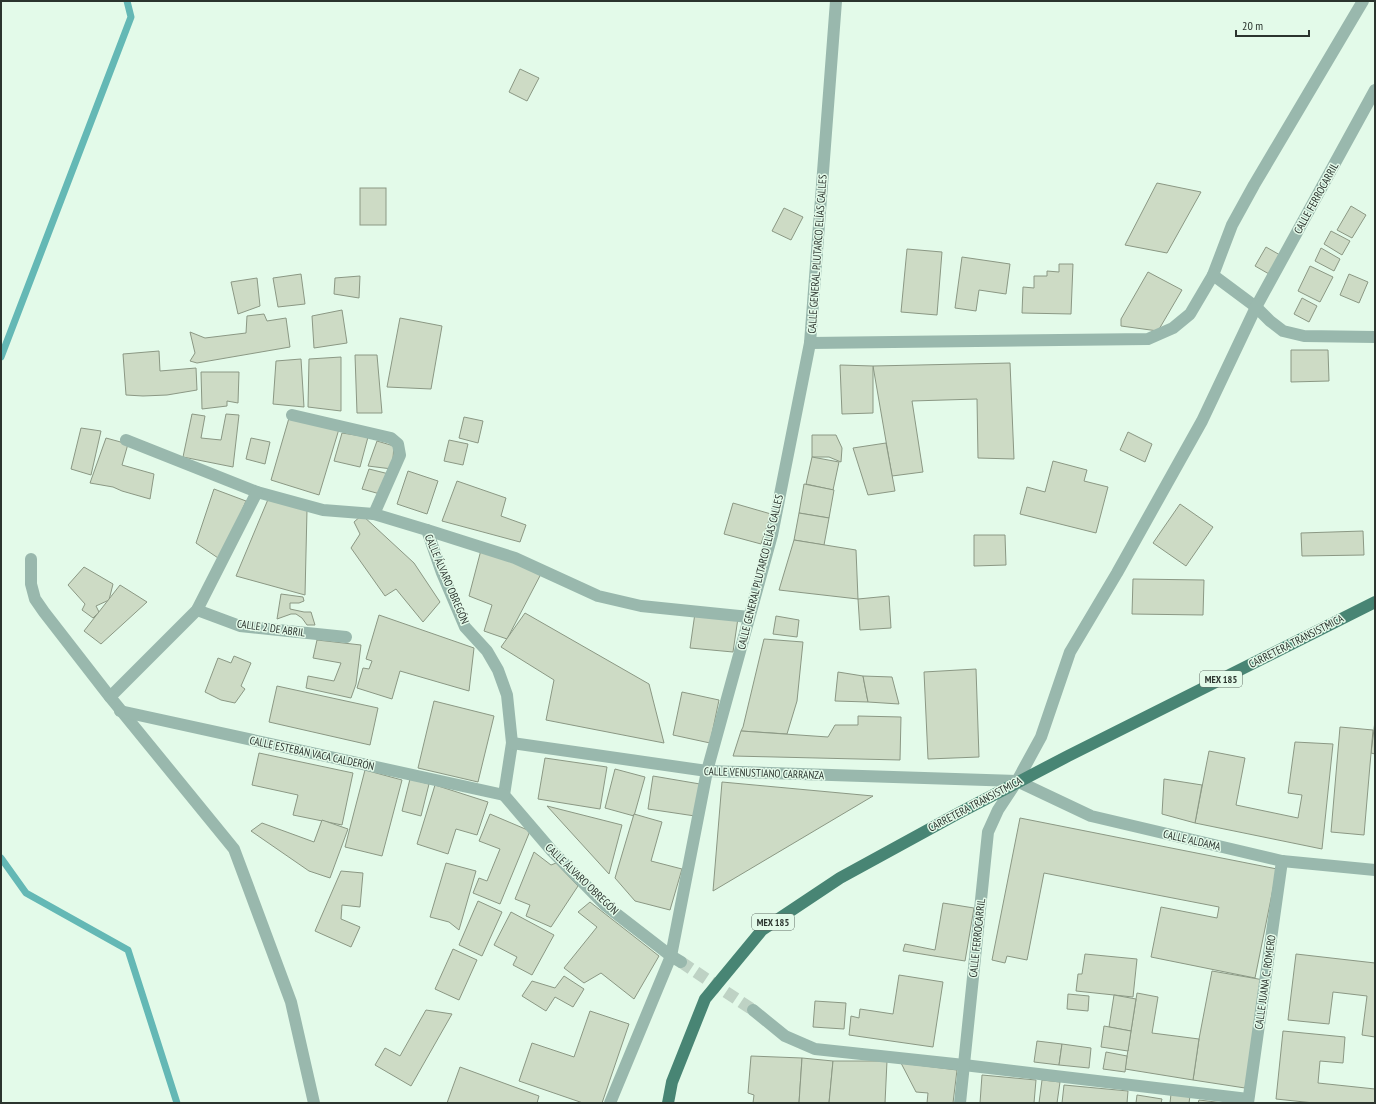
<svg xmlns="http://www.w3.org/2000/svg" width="1376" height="1104" viewBox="0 0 1376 1104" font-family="'PT Sans Narrow',sans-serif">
	<rect width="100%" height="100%" fill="#e3fae9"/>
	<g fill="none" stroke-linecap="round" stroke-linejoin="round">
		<g stroke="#64b8b5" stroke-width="7">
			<polyline points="1,357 131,17 127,1"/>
			<polyline points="1,858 26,893 128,950 177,1103"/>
		</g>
	</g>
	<g fill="#cddbc5" stroke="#8b9884">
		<polygon points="520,69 539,78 527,101 509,92"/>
		<polygon points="1157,183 1201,192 1167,253 1125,245"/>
		<rect x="360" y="188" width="26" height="37"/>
		<polygon points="1351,206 1366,215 1352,238 1337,230"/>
		<polygon points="784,208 803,217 791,240 772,231"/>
		<polygon points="1331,231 1350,241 1342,255 1324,244"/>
		<polygon points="1266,247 1280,255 1269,274 1255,266"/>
		<polygon points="1321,248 1340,259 1334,271 1315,261"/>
		<polygon points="907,249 942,252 937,315 901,312"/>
		<polygon points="962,257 1010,264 1006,294 979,290 976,311 955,308"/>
		<polygon points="1059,264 1073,264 1071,314 1022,313 1023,287 1034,288 1034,276 1047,276 1047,271 1059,272"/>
		<polygon points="1310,266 1333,277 1320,302 1298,291"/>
		<polygon points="1148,272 1182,290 1158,331 1121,326 1121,319"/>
		<polygon points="301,274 305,304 278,307 273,278"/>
		<polygon points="1349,274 1368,282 1359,303 1340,295"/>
		<polygon points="360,276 359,298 334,294 335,278"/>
		<polygon points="257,278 260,306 238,314 231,282"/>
		<polygon points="1302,298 1317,306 1309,322 1294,314"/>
		<polygon points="342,310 347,343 314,348 312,316"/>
		<polygon points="264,314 267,321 286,318 290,347 197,363 190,361 195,353 190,332 205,338 246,333 247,316"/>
		<polygon points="400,318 442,326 431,389 387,387"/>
		<polygon points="1291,350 1328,350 1329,381 1291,382"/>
		<polygon points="159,351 160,371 196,368 197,390 167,395 143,396 126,395 123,354"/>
		<polygon points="355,355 377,355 382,413 357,413"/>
		<polygon points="341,357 341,411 308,407 309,359"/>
		<polygon points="301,359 304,407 273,404 276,361"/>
		<polygon points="1010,363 1014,459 978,458 977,399 912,401 923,472 892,476 873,366"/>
		<polygon points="840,365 873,366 873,413 842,414"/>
		<polygon points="201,372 239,372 238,403 227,401 227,406 202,409"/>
		<polygon points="192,414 205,416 201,438 221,440 226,414 239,415 233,467 183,457"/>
		<polygon points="464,417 483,421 478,443 459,438"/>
		<polygon points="289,418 339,429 319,495 271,480"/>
		<polygon points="81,428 101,431 91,475 71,469"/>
		<polygon points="1128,432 1152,444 1145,462 1120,450"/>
		<polygon points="342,433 368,437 360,467 334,461"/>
		<polygon points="812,435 836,435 842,448 841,462 829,457 812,457"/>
		<polygon points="106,438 128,444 122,465 154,474 150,499 122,491 113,487 90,483"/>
		<polygon points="251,438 270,442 265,464 246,459"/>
		<polygon points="449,440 468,444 463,465 444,461"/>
		<polygon points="377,441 394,446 392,469 368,466"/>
		<polygon points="886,443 895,491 868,495 853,448"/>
		<polygon points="812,457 839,462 833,490 806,484"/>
		<polygon points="1053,461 1087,470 1084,481 1108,487 1096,533 1020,514 1027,487 1045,492"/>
		<polygon points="369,469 389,474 380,494 362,489"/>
		<polygon points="408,471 438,481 427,514 397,504"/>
		<polygon points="457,481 506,498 501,516 526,525 520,542 442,521"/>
		<polygon points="804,484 834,490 829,518 799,513"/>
		<polygon points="214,489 246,501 221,560 196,543"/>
		<polygon points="269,497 307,510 305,595 236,576"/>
		<polygon points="733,503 771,514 761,544 724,534"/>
		<polygon points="1180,504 1213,527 1186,566 1153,543"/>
		<polygon points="799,513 829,518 824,545 794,540"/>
		<polygon points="362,515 414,563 440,602 423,622 396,589 385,596 351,548 360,534 354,522"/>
		<polygon points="1363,531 1364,555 1302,556 1301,533"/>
		<polygon points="974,535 1005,535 1006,565 974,566"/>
		<polygon points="794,540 856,550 858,599 779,590"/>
		<polygon points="481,550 542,572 507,639 484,631 492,605 469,596"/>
		<polygon points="84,567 113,584 109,600 96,606 99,612 93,618 82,610 85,604 68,585"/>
		<polygon points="1133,579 1204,580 1203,615 1132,614"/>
		<polygon points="120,585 147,602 101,644 84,631"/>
		<polygon points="281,594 303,597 304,601 299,603 290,603 290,609 304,612 311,612 315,625 307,625 302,618 296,614 291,614 277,619"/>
		<polygon points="889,596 891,628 860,630 858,599"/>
		<polygon points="525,613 649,684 664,743 546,720 554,680 501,647"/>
		<polygon points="695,613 738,618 733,652 690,648"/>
		<polygon points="379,615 474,648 469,691 400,671 392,699 357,688 363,668 369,669 372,661 366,659"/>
		<polygon points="776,616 799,620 797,637 773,634"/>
		<polygon points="764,639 803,642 797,701 787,734 741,731 743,727"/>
		<polygon points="317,640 361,645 356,684 351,698 306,688 308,676 334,681 341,663 313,658"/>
		<polygon points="234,656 251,663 241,686 245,689 235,703 221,700 205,692 218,658 231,663"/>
		<polygon points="976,669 979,757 928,759 924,672"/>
		<polygon points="838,672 863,676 868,702 835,701"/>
		<polygon points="863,676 892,677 899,704 868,702"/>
		<polygon points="277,686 378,708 370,745 269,722"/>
		<polygon points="682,692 719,700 710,743 673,735"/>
		<polygon points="434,701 494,716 478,782 418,768"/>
		<polygon points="858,716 901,717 900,760 733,756 741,731 828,737 835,725 858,725"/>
		<polygon points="1375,721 1375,754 1371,753"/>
		<polygon points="1340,727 1373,730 1364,835 1331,832"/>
		<polygon points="1295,742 1333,744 1322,849 1195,823 1209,751 1245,758 1236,805 1298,818 1302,795 1288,793"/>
		<polygon points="259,753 353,773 342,825 293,815 298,795 252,785"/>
		<polygon points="545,758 607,767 600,809 538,799"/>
		<polygon points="615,769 645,777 634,816 605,808"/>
		<polygon points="365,770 402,780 382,856 345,847"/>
		<polygon points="653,776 700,784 695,816 648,809"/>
		<polygon points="410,779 429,784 421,816 402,811"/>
		<polygon points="1164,779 1202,785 1195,823 1162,814"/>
		<polygon points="722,782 873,796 713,891"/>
		<polygon points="435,785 488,802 477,835 456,829 448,854 417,844"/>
		<polygon points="547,806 622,825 609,874"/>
		<polygon points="490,814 530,831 500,904 473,893 479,878 487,881 500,849 479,841"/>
		<polygon points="634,814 662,822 651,861 682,869 670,910 635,901 615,878"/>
		<polygon points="1020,818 1277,869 1255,978 1151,957 1161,907 1217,918 1219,907 1044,873 1027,960 1007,956 1005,963 992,960"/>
		<polygon points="322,820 348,829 330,878 309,871 251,831 262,823 314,842"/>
		<polygon points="534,852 551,865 556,863 578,886 551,927 526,916 530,905 515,899"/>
		<polygon points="446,863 476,871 459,930 449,922 430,917"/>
		<polygon points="341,871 363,873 360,907 342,905 341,919 360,927 351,947 315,931"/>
		<polygon points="478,901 502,912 482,956 459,945"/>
		<polygon points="590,902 659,956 634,999 601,973 584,983 564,968 597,927 578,912"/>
		<polygon points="943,903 974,908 965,961 903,951 905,944 935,950"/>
		<polygon points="511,912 554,935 532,975 513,965 517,957 494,945"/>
		<polygon points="453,949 477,960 459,1000 435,989"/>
		<polygon points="1085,954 1137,959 1133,997 1076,991 1078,974 1082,974"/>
		<polygon points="1296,954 1375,963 1375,1037 1362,1035 1367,996 1333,992 1329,1024 1288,1020"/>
		<polygon points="1212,971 1264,980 1245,1088 1193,1080 1199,1039"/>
		<polygon points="899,975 943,982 933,1047 849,1035 851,1016 859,1018 860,1009 893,1014"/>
		<polygon points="564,976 584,989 573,1007 555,997 546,1011 522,996 532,981 555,988"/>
		<polygon points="1137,993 1158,997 1152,1033 1199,1039 1193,1080 1125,1069"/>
		<polygon points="1068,994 1089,996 1088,1011 1067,1009"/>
		<polygon points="1114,995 1136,999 1131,1031 1109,1027"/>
		<polygon points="815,1001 846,1003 844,1029 813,1027"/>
		<polygon points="426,1010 452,1014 411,1086 375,1065 385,1048 400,1056"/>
		<polygon points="590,1011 629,1024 602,1103 583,1103 519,1081 532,1043 574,1057"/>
		<polygon points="1104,1026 1131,1031 1128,1051 1101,1047"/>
		<polygon points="1283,1031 1345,1037 1343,1063 1320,1061 1318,1083 1375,1089 1375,1103 1314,1103 1276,1099"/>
		<polygon points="1037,1041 1062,1044 1059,1065 1034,1062"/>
		<polygon points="1062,1044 1091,1048 1089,1068 1059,1065"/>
		<polygon points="1106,1052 1127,1056 1125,1072 1103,1069"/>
		<polygon points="751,1056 802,1058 799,1103 753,1103 754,1095 748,1093"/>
		<polygon points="802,1058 833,1061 829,1103 799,1103"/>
		<polygon points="833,1061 887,1061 885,1103 829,1103"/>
		<polygon points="901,1063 957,1070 953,1103 927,1103 928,1093 916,1092"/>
		<polygon points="460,1067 539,1096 537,1103 447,1103"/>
		<polygon points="982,1075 1036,1080 1034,1103 980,1103"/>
		<polygon points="1042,1080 1060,1082 1057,1103 1039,1103"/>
		<polygon points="1064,1085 1128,1091 1127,1103 1062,1103"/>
		<polygon points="1171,1094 1190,1096 1189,1103 1170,1103"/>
		<polygon points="1137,1095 1162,1099 1161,1103 1136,1103"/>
		<polygon points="1199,1100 1224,1103 1198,1103"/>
	</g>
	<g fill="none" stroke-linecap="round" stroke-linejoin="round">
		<polyline stroke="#bed2c4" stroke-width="12" stroke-dasharray="12 6" stroke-linecap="butt" points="681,962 753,1010"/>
		<g stroke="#99b8ad" stroke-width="12">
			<polyline points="1363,1 1254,185 1232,225 1213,275 1256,307 1270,321 1283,331 1304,336 1375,337"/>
			<polyline points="810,343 1148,339 1173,328 1190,314 1213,275"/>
			<polyline points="292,415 391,438 398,444 400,455 374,514"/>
			<polyline points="126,440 257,492 323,510 374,514 427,530 442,573 465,627 487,651 498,670 507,695 512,743 504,795 552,851 605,905 671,956 681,962"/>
			<polyline points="427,530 515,558 598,596 641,606 749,617"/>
			<polyline points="31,559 31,584 35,599 44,612 110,697 234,849 291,1002 314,1103"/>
			<polyline points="197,610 240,626 346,637"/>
			<polyline points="110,697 197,610 257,492"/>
			<polyline points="120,711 504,795"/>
			<polyline points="512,743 707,771 1017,781 1091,816 1282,861 1375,870"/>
			<polyline points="753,1010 785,1036 815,1049 964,1065 1248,1099"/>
			<polyline points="610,1103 671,956 707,771 772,535 810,343 836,1"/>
			<polyline points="960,1103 988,832 998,810 1017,781 1041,737 1070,652 1117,573 1202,421 1256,307 1375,90"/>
			<polyline points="1248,1103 1282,861"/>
		</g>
		<polyline stroke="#488574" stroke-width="12" points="668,1103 672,1082 705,999 762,930 840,878 957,814 1068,756 1375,602"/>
	</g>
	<g text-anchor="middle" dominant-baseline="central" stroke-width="3" stroke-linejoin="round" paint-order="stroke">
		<g fill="#e3fae9" stroke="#626f66" stroke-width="1">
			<rect x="1200" y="671" width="42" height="16" rx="3"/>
			<rect x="752" y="914" width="42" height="16" rx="3"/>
		</g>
		<g font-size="10" font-weight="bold" fill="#2b342e">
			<text x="1221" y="679">MEX 185</text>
			<text x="773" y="922">MEX 185</text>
		</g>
		<g font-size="11" fill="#2b342e" stroke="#e3fae9">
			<text transform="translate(1316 198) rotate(-61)">CALLE FERROCARRIL</text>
			<text transform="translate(817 254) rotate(-86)">CALLE GENERAL PLUTARCO ELÍAS CALLES</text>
			<text transform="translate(760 572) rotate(-76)">CALLE GENERAL PLUTARCO ELÍAS CALLES</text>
			<text transform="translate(447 579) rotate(67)">CALLE ÁLVARO OBREGÓN</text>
			<text transform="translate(271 628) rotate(8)">CALLE 2 DE ABRIL</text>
			<text transform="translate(1296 641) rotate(-27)">CARRETERA TRANSISTMICA</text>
			<text transform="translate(312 753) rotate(12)">CALLE ESTEBAN VACA CALDERÓN</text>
			<text transform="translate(764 773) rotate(2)">CALLE VENUSTIANO CARRANZA</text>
			<text transform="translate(975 804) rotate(-28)">CARRETERA TRANSISTMICA</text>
			<text transform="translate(1192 840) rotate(13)">CALLE ALDAMA</text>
			<text transform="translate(582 879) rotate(44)">CALLE ÁLVARO OBREGÓN</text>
			<text transform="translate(977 938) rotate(-84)">CALLE FERROCARRIL</text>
			<text transform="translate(1265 982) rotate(-82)">CALLE JUANA C. ROMERO</text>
		</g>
	</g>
	<rect width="1376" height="1104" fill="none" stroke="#2b342e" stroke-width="4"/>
	<path d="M1236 30v6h73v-6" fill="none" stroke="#2b342e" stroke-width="2"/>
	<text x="1242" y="30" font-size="12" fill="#2b342e" stroke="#e3fae9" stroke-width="3" paint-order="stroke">20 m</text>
</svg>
